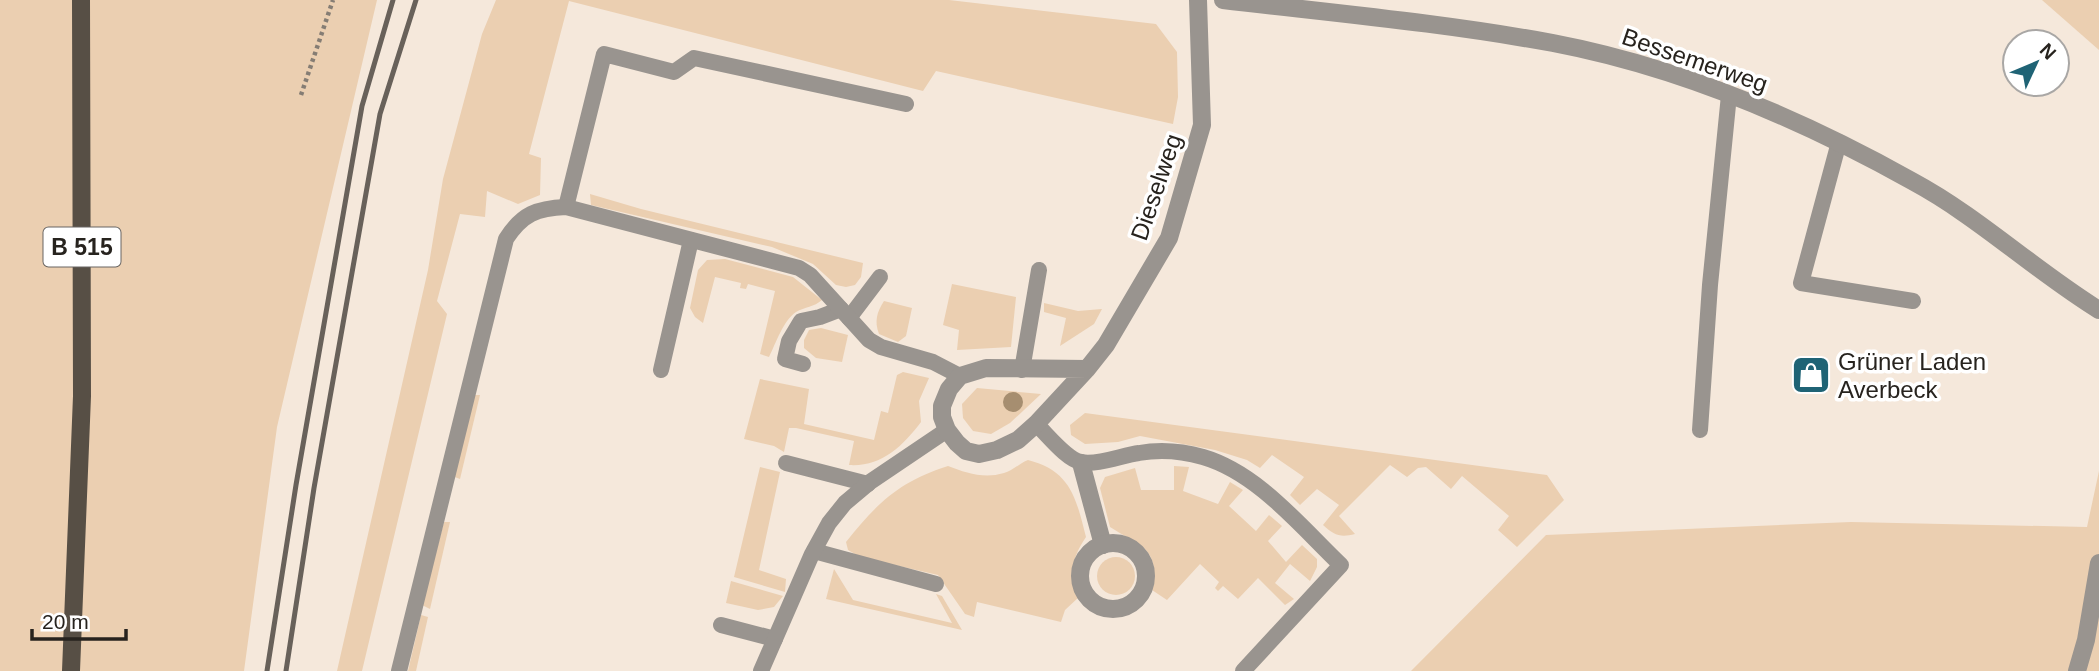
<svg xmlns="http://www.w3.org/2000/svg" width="2099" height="671" viewBox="0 0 2099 671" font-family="Arial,sans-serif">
	<rect width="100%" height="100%" fill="#f5e8db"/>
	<g fill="#ebcfb1">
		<polygon points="0,0 377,0 277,427 244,671 0,671"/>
		<polygon points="496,0 949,0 1156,24 1177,52 1178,97 1173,124 936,71 923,91 569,1 529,154 541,158 540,195 518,204 487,191 485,217 460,214 437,301 447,314 362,671 337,671 428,270 443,179 482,34"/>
		<polygon points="2042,0 2099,0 2099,50"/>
		<polygon points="590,194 641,209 863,263 861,277 855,285 846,287 836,285 813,264 772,247 591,205"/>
		<path d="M 725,259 L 793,277 L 822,300 C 814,307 805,307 796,312 C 783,321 776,343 769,357 L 760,354 L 775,291 L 748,284 L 746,289 L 740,288 L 741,283 L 715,277 L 703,323 L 695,317 L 690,308 L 698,270 L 707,260 Z"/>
		<polygon points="952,284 1016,297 1011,347 957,350 959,330 943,325"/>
		<path d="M 884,301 L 912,308 L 906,336 L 898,342 L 879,334 C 874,321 877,312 884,301 Z"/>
		<polygon points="1044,303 1078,311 1102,309 1094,324 1060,346 1066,318 1044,312"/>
		<polygon points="821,328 848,335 842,362 816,358 804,348 804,340 809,330"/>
		<path d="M 903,372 L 929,378 L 919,401 L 921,422 C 902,447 881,467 849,465 L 854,441 L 796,428 L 789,428 L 784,452 L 774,446 L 744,439 L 760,379 L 809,389 L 804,424 L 874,440 L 881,411 L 888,413 L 897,375 Z"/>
		<polygon points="977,388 1041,394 1010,423 991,434 973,431 963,418 962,404"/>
		<polygon points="473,395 480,395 460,479 452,476"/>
		<path d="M 1085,413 L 1547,475 L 1564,500 L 1517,547 L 1498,530 L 1509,516 L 1462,476 L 1451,489 L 1426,467 L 1418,468 L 1407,477 L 1390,465 L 1339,516 L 1355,534 C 1340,538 1334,535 1323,525 L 1339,505 L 1317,489 L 1300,505 L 1290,495 L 1304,477 L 1272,455 L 1260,468 L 1247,460 L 1215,450 L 1140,436 L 1118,442 L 1085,444 L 1071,435 L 1070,425 Z"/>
		<path d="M 1028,460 C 1071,471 1076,498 1086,537 C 1071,559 1070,573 1079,597 L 1065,610 L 1061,622 L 977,602 L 974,617 L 965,614 L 938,575 L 860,557 L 848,550 L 846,542 C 877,503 900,481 948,466 C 966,473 984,479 1004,473 C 1012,471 1020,463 1028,460 Z"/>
		<path d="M 1174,466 L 1189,467 L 1183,491 L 1218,504 L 1230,482 L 1243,490 L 1229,506 L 1256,531 L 1269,515 L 1282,526 L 1268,541 L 1286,562 L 1302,545 L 1317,559 L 1317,567 L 1310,581 L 1290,564 L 1275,583 L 1294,599 L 1285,605 L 1258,578 L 1238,599 L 1223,586 L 1218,591 L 1215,588 L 1219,582 L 1200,564 L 1167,600 L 1152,590 C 1161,547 1139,546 1110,527 L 1100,488 L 1105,477 L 1135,468 L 1141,490 L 1174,490 Z"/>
		<polygon points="760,467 780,472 759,570 786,579 785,592 734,577"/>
		<polygon points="2099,471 2099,671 1411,671 1546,535 1851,522 2087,527"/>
		<polygon points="444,522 450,522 430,609 422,605"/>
		<circle cx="1116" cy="576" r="19"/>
		<polygon points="834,569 853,600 952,623 936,594 942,596 962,630 826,599"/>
		<polygon points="731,581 783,596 774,607 758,610 726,603"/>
		<polygon points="421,615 428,617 416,671 408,671"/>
	</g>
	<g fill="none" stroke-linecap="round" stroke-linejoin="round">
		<polyline stroke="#857d74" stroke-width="4.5" stroke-dasharray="3.5 3.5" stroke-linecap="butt" points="301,95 333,0"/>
		<g stroke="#99948f" stroke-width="16">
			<polyline points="1839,142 1801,283 1913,301"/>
			<polyline points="566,207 604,54 674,72 694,58 906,104"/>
			<polyline points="849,318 880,277"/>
			<polyline points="803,364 785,359 789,341 801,321 820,317 841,309"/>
			<polyline points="661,370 691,240"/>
			<polyline points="1022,370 1039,270"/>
			<path d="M 1036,424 C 1047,434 1067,460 1081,462 C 1096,466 1123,455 1139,453 C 1161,449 1182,451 1203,457 C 1258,473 1301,527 1341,565 L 1243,671"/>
			<polyline points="1700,430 1710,285 1729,95"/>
			<polyline points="786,463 868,484"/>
			<polyline points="814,551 936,584"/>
			<polyline points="721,625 775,639"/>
			<path d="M 399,671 L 506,239 C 522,214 537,208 566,207 L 799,268 L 810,275 L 869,340 L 881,347 L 933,362 L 960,376"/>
			<polyline points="761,671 812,554 829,523 845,503 870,482 947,430"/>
		</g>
		<g stroke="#99948f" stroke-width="18">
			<path d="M 1223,0 C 1333,13 1444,23 1553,43 C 1679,67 1801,119 1912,181 C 1979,217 2034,270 2099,310"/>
			<polyline points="1087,369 986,368 960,376 949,389 942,406 942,417 947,430 957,443 966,451 979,454 997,450 1018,440 1036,424 1087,369 1106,345 1169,238 1202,125 1198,0"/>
			<polyline points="1081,463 1103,545"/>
			<circle cx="1113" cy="576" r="33"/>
			<polyline points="2077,671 2086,640 2099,563"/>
		</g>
		<polyline stroke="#574f45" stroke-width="18" points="71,671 82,396 81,0"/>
		<g stroke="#68615a" stroke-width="5">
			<polyline points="267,671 296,485 362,106 393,0"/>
			<polyline points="286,671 314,488 380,114 416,0"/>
		</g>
	</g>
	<circle fill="#a68e70" cx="1013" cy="402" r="10"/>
	<defs>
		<g id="shop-square" transform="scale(2.0125)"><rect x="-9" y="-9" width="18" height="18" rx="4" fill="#1f6375" stroke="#fff"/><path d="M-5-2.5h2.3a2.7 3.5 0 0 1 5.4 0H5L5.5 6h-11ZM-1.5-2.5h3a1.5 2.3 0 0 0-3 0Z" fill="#fff"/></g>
	</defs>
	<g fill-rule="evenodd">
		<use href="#shop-square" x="1811" y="375"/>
	</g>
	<g text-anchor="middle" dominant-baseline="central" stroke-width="7" stroke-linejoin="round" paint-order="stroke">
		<rect fill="#fff" stroke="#686562" stroke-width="2" x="43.5" y="227.5" width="77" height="39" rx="5"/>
		<g font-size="23" font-weight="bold" fill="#27231e">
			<text x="82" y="247">B 515</text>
		</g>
		<g font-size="24" fill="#27231e" stroke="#fff">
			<text transform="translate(1695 60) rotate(19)">Bessemerweg</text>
			<text transform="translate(1156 187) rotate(-71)">Dieselweg</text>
		</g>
		<g font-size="24" fill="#27231e" stroke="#fff" text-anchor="start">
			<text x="1838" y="361">Grüner Laden<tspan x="1838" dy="28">Averbeck</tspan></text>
		</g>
	</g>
	<g transform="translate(2036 63) rotate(46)"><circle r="33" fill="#ffffff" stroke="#a9a7a5" stroke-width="2"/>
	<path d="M0-5L12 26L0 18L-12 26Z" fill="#1f6375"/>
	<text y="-10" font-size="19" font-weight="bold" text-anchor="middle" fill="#27231e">N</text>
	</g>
	<path d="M32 629v10h94v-10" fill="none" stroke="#27231e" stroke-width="3.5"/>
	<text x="42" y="629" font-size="21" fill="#27231e" stroke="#ffffff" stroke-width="5" paint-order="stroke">20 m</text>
</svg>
